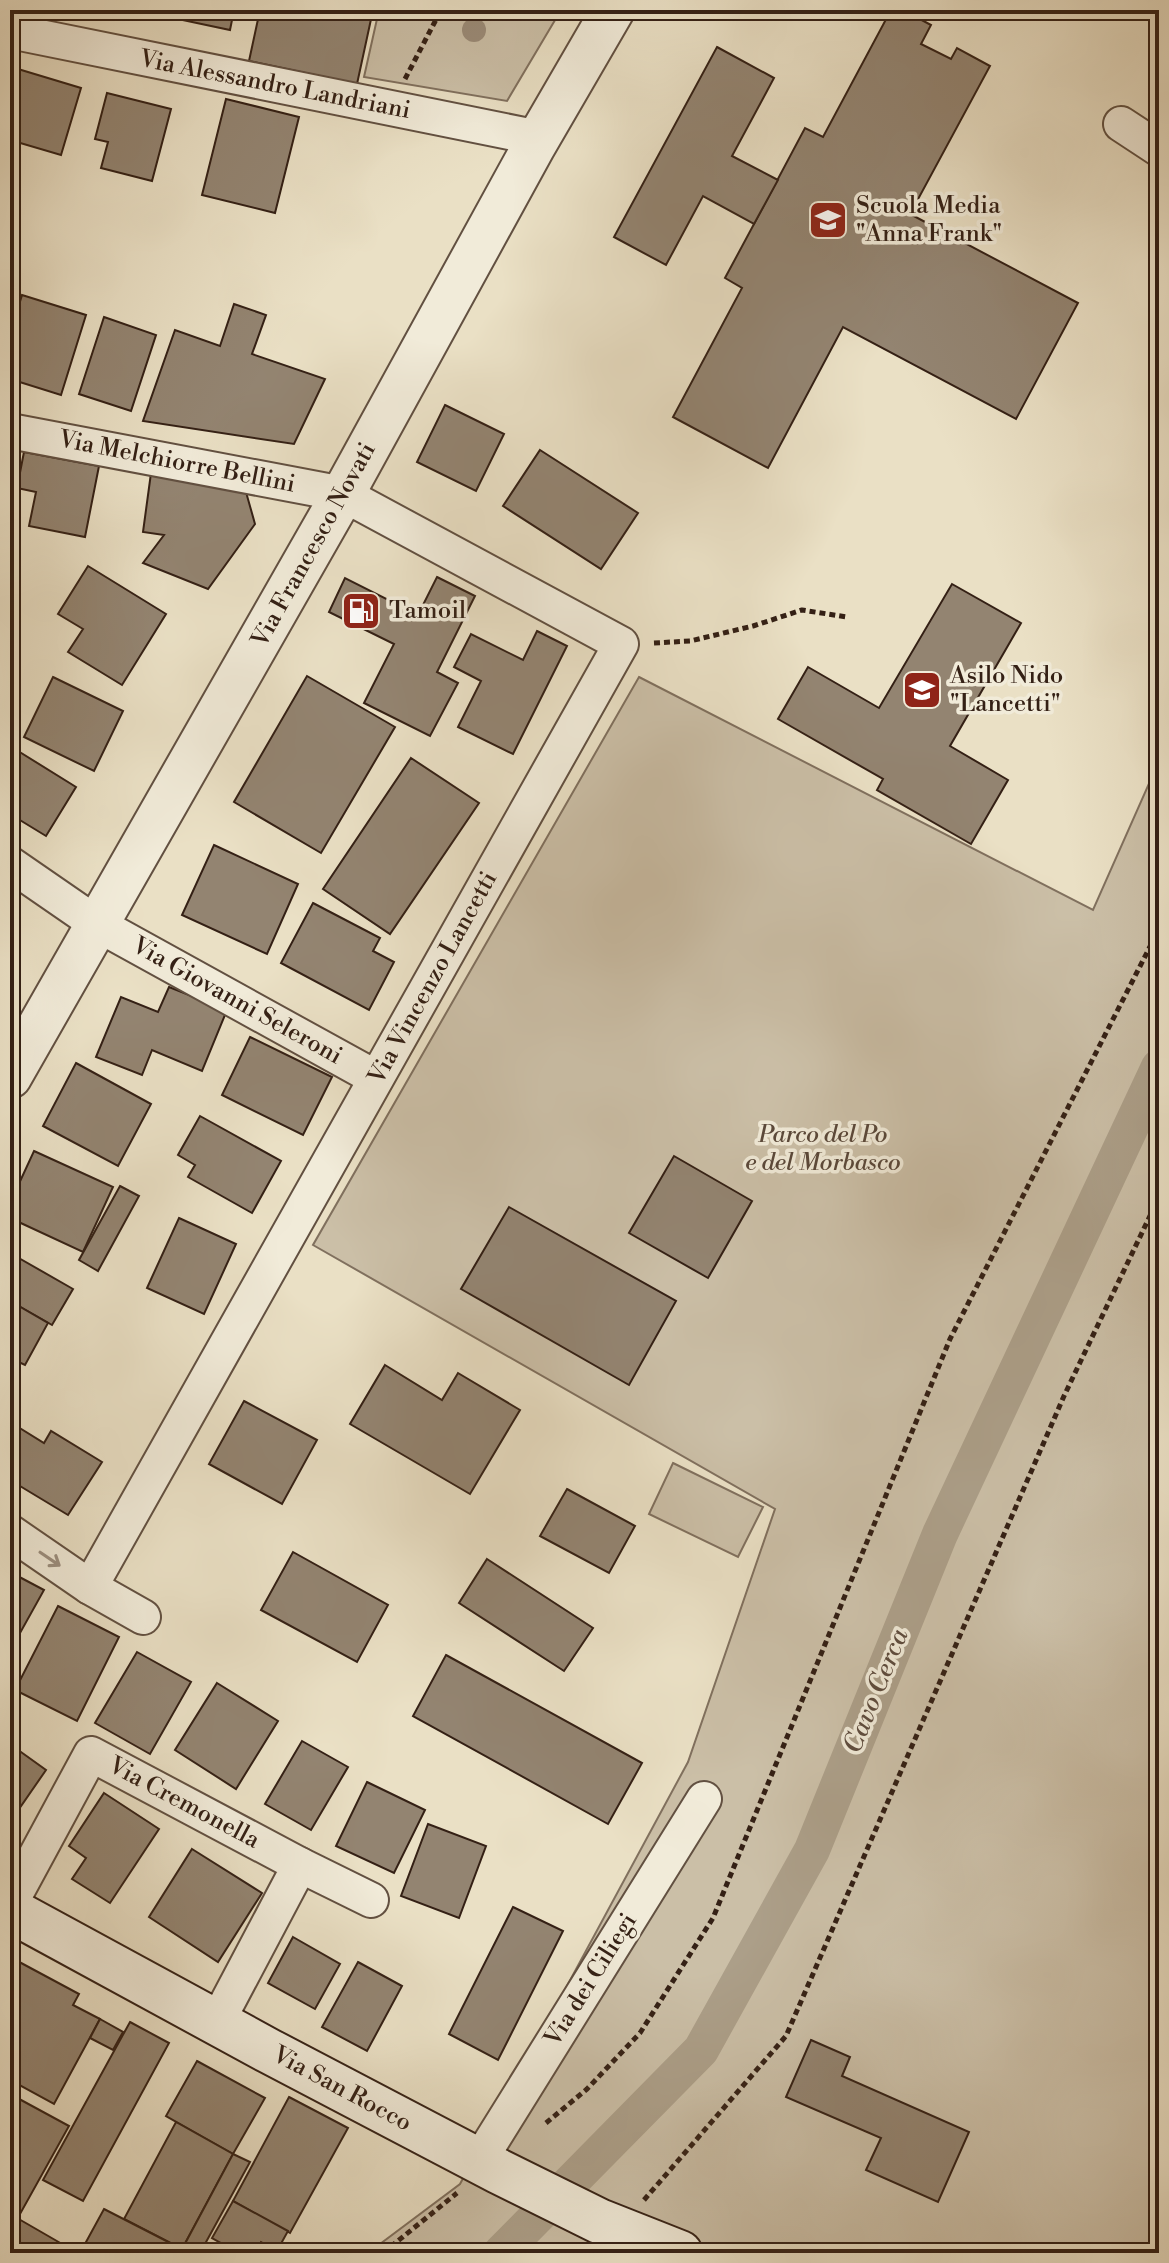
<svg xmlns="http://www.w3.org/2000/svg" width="1169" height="2263" viewBox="0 0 1169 2263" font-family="'Libre Bodoni',serif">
	<rect width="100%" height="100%" fill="#eae0c5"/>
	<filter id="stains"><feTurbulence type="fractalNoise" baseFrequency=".0025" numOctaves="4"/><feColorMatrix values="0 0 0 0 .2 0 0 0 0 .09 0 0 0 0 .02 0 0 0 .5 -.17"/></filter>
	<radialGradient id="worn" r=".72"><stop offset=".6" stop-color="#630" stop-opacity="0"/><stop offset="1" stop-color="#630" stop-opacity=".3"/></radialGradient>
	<g fill="#cbbfa7" stroke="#80705e" stroke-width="2">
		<polygon points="379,10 561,10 507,101 364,77"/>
		<polygon points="639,677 1093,910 1159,761 1159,2253 368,2253 460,2184 688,1762 775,1509 313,1245"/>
		<polygon points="673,1463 763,1507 738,1557 649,1514"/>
	</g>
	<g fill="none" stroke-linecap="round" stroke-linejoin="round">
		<polyline stroke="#ac9f89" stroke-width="36" points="501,2253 701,2050 812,1850 940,1534 1159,1067"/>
	</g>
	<g fill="#938471" stroke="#342015" stroke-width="2">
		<polygon points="154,10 234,10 230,30 154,14"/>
		<polygon points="260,10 373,10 357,84 249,61"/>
		<polygon points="891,10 903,10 931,25 921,44 951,59 957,48 990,66 910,214 1078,303 1016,419 843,327 768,468 673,417 742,288 725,278 754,224 805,128 823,137"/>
		<polygon points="717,47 774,78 732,156 778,180 754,224 703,196 666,265 614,237"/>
		<polygon points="18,69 81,88 61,155 10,140 10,97"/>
		<polygon points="107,93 171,109 152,181 101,168 108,142 95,139"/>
		<polygon points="226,99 299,117 275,213 202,195"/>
		<polygon points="22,295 86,315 61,395 10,379 10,335"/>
		<polygon points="234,304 266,315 252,354 325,379 294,444 143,421 175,330 220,346"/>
		<polygon points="104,317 156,335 131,411 79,394"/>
		<polygon points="445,405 504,434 476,491 417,462"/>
		<polygon points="540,450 638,513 601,569 503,506"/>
		<polygon points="24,452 99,466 85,537 29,526 36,492 17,488"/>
		<polygon points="151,473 246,492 255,524 208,589 143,563 164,535 143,532"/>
		<polygon points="88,566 166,614 122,685 68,652 83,629 58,614"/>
		<polygon points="437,577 475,596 437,672 458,683 430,736 364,703 394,644 329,612 345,578 418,615"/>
		<polygon points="952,584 1021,623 950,746 1008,780 971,844 877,790 883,779 778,719 808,667 879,708"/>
		<polygon points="537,631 567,646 513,754 458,727 481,681 454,667 471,634 523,660"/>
		<polygon points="307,676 395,727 321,853 234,802"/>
		<polygon points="53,677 123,711 94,771 24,737"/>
		<polygon points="10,746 76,787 46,836 10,814"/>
		<polygon points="411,758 479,803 390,934 323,889"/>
		<polygon points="214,845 298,884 267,954 182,915"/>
		<polygon points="313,903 380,938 373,951 394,962 369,1010 281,963"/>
		<polygon points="169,987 227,1010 202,1071 152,1050 142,1075 96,1057 121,997 158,1012"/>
		<polygon points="250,1037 332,1077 303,1135 222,1095"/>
		<polygon points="76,1063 151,1104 118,1166 43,1126"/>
		<polygon points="200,1116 281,1161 252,1213 188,1177 195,1165 178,1155"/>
		<polygon points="34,1151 113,1187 83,1252 10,1218 10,1203"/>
		<polygon points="674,1156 752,1201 708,1278 629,1233"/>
		<polygon points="120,1186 139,1196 98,1271 79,1260"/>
		<polygon points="509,1207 676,1301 629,1385 461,1289"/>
		<polygon points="179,1218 236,1244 204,1314 147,1288"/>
		<polygon points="10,1253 73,1289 52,1325 10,1301"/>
		<polygon points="10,1301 48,1323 25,1365 10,1358"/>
		<polygon points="385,1365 442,1400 458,1373 520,1410 470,1494 350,1424"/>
		<polygon points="244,1401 317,1440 282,1504 209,1464"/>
		<polygon points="10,1422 44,1443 51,1431 102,1462 68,1515 10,1480"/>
		<polygon points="567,1489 635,1526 609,1573 540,1536"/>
		<polygon points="293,1552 388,1605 357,1662 261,1610"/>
		<polygon points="487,1559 593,1628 564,1671 459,1603"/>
		<polygon points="10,1572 44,1590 10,1651"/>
		<polygon points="58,1606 119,1637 77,1721 15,1690"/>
		<polygon points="137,1652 191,1682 150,1754 95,1723"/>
		<polygon points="446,1655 642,1763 608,1824 413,1716"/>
		<polygon points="217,1683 278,1721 236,1789 175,1750"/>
		<polygon points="302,1741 348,1767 311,1830 265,1804"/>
		<polygon points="14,1747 46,1770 10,1822 10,1753"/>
		<polygon points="367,1782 425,1810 394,1873 336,1846"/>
		<polygon points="104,1793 159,1829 110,1903 72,1879 86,1858 69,1846"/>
		<polygon points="428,1824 486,1846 459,1918 401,1896"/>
		<polygon points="192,1849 262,1893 218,1962 149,1917"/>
		<polygon points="513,1907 563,1931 498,2060 449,2034"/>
		<polygon points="293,1937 340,1964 315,2009 268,1983"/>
		<polygon points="10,1957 79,1994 73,2005 100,2019 54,2104 10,2080"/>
		<polygon points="358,1962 402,1986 367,2051 322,2027"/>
		<polygon points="100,2019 123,2032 113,2050 90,2038"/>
		<polygon points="130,2022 169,2043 83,2201 43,2180"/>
		<polygon points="811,2040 850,2057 842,2076 969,2132 938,2202 866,2170 881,2138 786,2097"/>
		<polygon points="197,2061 265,2098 233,2154 166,2116"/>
		<polygon points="10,2094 69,2126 10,2232"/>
		<polygon points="289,2097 348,2128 290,2233 233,2201"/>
		<polygon points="176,2122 233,2154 182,2249 124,2219"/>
		<polygon points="233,2154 250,2162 200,2253 180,2253"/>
		<polygon points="233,2201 288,2231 277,2251 261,2242 255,2253 239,2253 212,2238"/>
		<polygon points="104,2209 182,2249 180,2253 80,2253"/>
		<polygon points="17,2218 69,2248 66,2253 10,2253 10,2232"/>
	</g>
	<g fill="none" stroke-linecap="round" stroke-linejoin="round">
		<g stroke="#625041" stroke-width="38">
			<g id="minor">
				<polyline points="10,31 539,138"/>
				<polyline points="1121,124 1159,149"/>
				<polyline points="10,431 343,494 621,644 90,1587"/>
				<polyline points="10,864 97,924 376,1078"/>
				<polyline points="10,1532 90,1587 143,1617"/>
				<polyline points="300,1865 371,1900"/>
				<polyline points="10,1904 91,1754 300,1865 217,2022"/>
				<polyline points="479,2161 704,1799"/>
			</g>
		</g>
		<g stroke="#625041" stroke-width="46">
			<polyline id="tertiary" points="10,1077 343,494 534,146 613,10"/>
		</g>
		<g stroke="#342015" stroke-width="48">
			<polyline id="secondary" points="10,1910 269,2051 498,2171 599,2221 680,2253"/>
		</g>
		<g stroke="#342015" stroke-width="5" stroke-dasharray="6 4" stroke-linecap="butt">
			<polyline points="405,79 441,10"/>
			<polyline points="654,643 690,641 753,626 802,610 847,617"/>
			<polyline points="546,2123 587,2089 640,2033 713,1918 950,1339 1159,929"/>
			<polyline points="644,2200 786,2036 1064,1396 1159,1197"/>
			<polyline points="383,2253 457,2193"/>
		</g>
		<use href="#minor" stroke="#f1ebd9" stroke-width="34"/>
		<use href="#tertiary" stroke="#f1ebd9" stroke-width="42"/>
		<use href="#secondary" stroke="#f1ebd9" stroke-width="44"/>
	</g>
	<circle fill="#9b8c79" cx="474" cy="30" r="12"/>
	<defs><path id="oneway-shaft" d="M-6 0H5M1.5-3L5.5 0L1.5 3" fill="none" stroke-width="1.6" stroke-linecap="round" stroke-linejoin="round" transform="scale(2)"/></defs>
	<use stroke="#9c9081" href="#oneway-shaft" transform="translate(50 1559) rotate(34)"/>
	<defs>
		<g id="school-square" transform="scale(2)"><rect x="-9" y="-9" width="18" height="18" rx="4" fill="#8f2418" stroke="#f1ebd9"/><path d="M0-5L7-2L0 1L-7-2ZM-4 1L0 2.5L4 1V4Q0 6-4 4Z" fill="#fff"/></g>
		<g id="fuel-square" transform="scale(2)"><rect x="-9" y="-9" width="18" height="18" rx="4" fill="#8f2418" stroke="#f1ebd9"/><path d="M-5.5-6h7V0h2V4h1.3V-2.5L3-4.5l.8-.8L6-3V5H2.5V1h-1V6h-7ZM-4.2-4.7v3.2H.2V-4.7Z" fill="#fff"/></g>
	</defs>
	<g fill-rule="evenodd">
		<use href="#school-square" x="828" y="220"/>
		<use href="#fuel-square" x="361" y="611"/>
		<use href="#school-square" x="922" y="690"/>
	</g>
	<g text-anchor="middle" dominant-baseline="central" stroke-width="7" stroke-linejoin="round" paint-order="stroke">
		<g font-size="24" fill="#342015" stroke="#f1ebd9">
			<text transform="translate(275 85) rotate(11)">Via Alessandro Landriani</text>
			<text transform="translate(177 462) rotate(11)">Via Melchiorre Bellini</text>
			<text transform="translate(314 545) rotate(-61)">Via Francesco Novati</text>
			<text transform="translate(433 978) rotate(-61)">Via Vincenzo Lancetti</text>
			<text transform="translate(237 1001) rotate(29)">Via Giovanni Seleroni</text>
			<text transform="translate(184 1803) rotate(28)">Via Cremonella</text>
			<text transform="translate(591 1980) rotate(-58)">Via dei Ciliegi</text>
			<text transform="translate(342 2089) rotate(28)">Via San Rocco</text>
		</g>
		<g font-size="24" fill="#342015" stroke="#f1ebd9" text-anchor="start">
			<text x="856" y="206">Scuola Media<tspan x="856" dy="28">"Anna Frank"</tspan></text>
			<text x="389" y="611">Tamoil</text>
			<text x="950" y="676">Asilo Nido<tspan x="950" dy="28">"Lancetti"</tspan></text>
		</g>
		<g font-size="24" font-style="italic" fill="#5a483a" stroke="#f1ebd9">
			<text x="823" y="1135">Parco del Po<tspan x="823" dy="28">e del Morbasco</tspan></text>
		</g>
		<g font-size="26" font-style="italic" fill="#5e4c3e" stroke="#f1ebd9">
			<text transform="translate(876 1691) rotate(-68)">Cavo Cerca</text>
		</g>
	</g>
	<rect width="1169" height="2263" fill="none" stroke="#eae0c5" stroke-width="40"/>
	<rect x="12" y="12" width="1145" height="2239" fill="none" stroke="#342015" stroke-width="4"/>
	<rect x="20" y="20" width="1129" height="2223" fill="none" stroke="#342015" stroke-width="2"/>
	<rect width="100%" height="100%" filter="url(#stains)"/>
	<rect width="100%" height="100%" fill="url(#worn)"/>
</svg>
